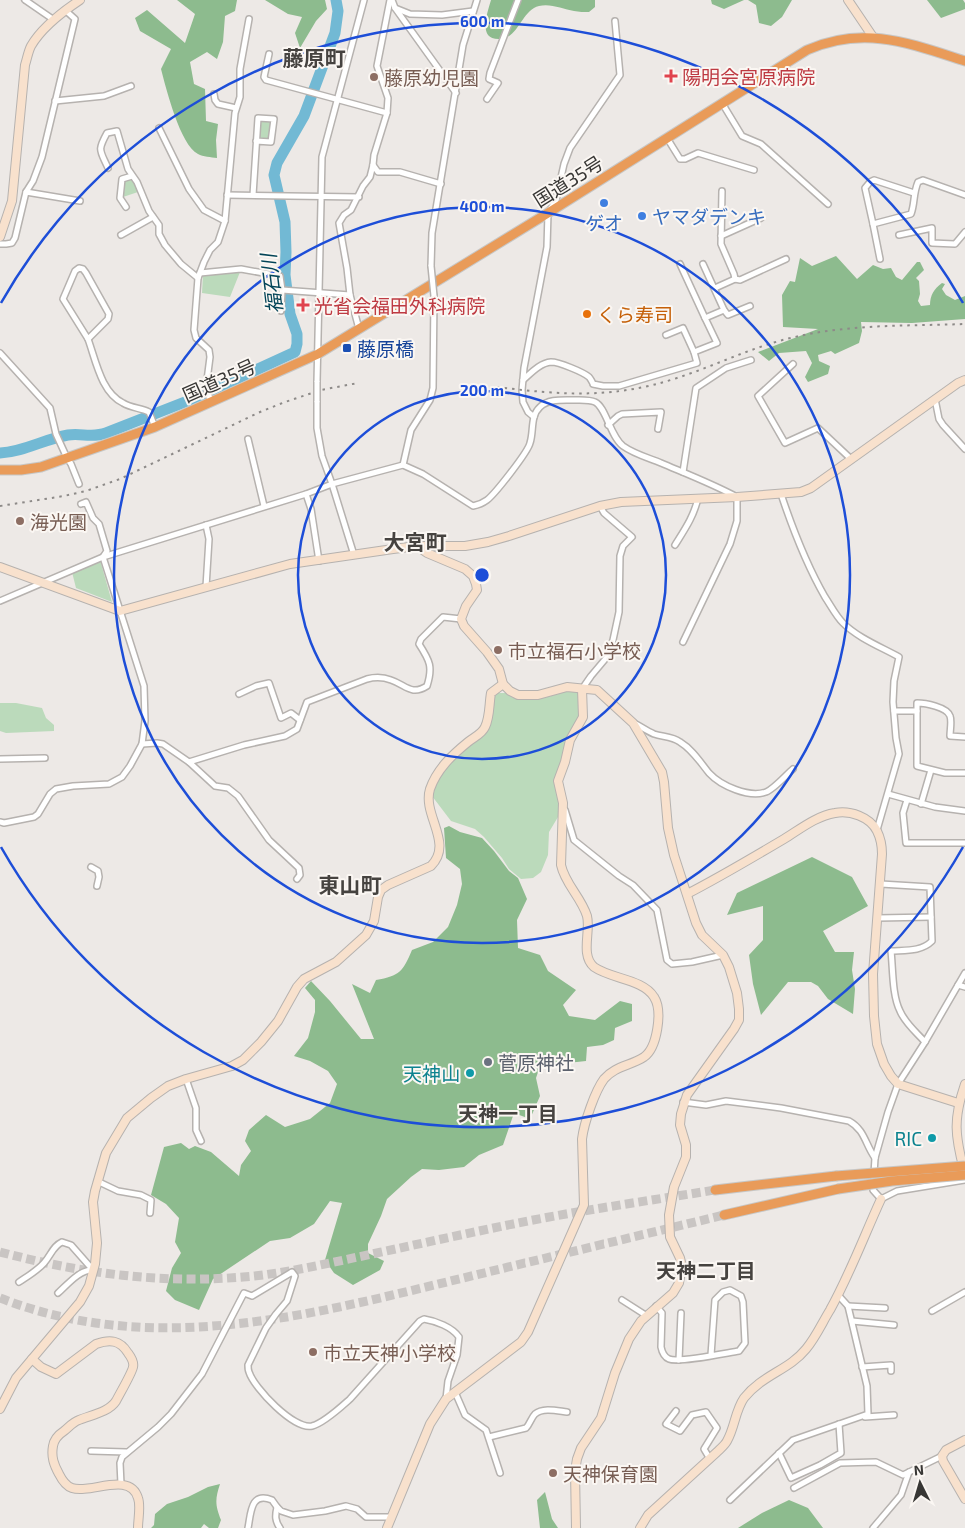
<svg xmlns="http://www.w3.org/2000/svg" width="965" height="1528" viewBox="0 0 965 1528" font-family="'Exo 2','Noto Sans JP',sans-serif">
	<rect width="100%" height="100%" fill="#ede9e6"/>
	<g fill="#bbdabb">
		<polygon points="259,119 270,120 272,123 269,140 259,138"/>
		<polygon points="132,179 138,192 123,197 122,188 124,181"/>
		<polygon points="240,272 230,297 202,293 203,274"/>
		<polygon points="100,560 112,602 76,588 72,572"/>
		<path d="M 571,690 L 579,692 L 580,715 L 556,774 L 559,804 L 558,817 L 549,832 L 548,855 L 541,872 L 533,878 L 521,879 L 509,869 L 502,858 L 484,837 L 475,829 L 451,821 L 432,796 L 432,793 L 440,774 L 447,764 L 475,741 L 495,696 L 498,693 L 506,693 C 521,708 554,695 571,690 Z"/>
		<polygon points="0,703 16,703 42,708 46,718 54,725 54,731 6,733 0,731"/>
	</g>
	<g fill="#8dbb8e">
		<path d="M 177,0 L 237,0 L 235,11 L 225,16 L 223,42 L 217,59 L 207,52 L 190,62 L 194,84 L 205,89 L 206,121 L 218,124 L 216,140 L 217,158 C 211,157 203,157 198,154 C 180,145 166,88 161,69 L 171,49 L 140,31 L 135,18 L 147,10 L 185,43 L 195,14 Z"/>
		<polygon points="265,0 325,0 327,9 316,21 300,48 295,33 302,17 288,14"/>
		<path d="M 491,0 L 595,0 L 595,7 L 589,12 C 584,12 579,12 574,11 C 563,9 550,3 539,6 C 522,10 519,37 501,39 C 477,41 487,14 491,0 Z"/>
		<polygon points="711,0 744,0 724,9 712,4"/>
		<polygon points="748,0 792,0 782,17 771,26 759,23 756,5"/>
		<polygon points="927,0 963,0 965,3 965,9 941,18"/>
		<path d="M 836,256 L 857,279 L 873,265 L 883,269 L 891,268 L 896,277 L 902,280 L 917,262 L 920,262 L 924,270 L 916,278 L 919,281 L 920,294 L 918,301 L 921,306 L 930,305 C 930,295 934,289 942,283 L 945,284 L 942,289 L 946,295 L 955,300 L 965,296 L 965,319 L 912,323 L 861,322 L 862,331 L 859,343 L 835,354 L 831,351 L 818,355 L 819,361 L 830,366 L 828,374 L 808,382 L 805,377 L 812,363 L 806,351 L 779,353 L 769,361 L 758,352 L 818,329 L 783,327 L 782,295 L 790,281 L 795,282 L 800,258 L 812,266 Z"/>
		<path d="M 449,826 L 460,832 L 482,838 L 494,851 L 509,871 L 518,878 L 527,899 L 517,920 L 518,948 L 540,955 L 548,971 L 576,990 L 563,1005 L 569,1016 L 595,1020 L 620,1001 L 632,1004 L 632,1021 L 615,1028 L 614,1040 L 603,1045 L 587,1047 L 586,1061 L 540,1066 L 536,1078 L 540,1096 L 530,1119 L 514,1113 L 503,1145 L 479,1155 L 464,1167 L 439,1170 L 422,1169 L 411,1177 L 387,1199 L 381,1216 L 368,1244 L 368,1253 L 384,1261 L 380,1270 L 353,1285 L 334,1273 L 325,1260 L 342,1203 L 330,1201 L 314,1224 L 290,1238 L 270,1241 L 213,1279 L 199,1310 L 175,1300 L 166,1291 L 172,1268 L 181,1253 L 175,1242 L 179,1218 L 166,1204 L 151,1195 L 164,1147 L 181,1143 L 189,1149 L 195,1146 L 211,1152 L 239,1176 L 241,1165 L 251,1151 L 245,1141 L 249,1130 L 266,1115 L 285,1127 L 310,1119 L 330,1103 L 337,1084 L 328,1071 L 310,1061 L 294,1056 L 308,1038 L 315,1012 L 315,1000 L 305,988 L 311,981 L 330,1001 L 361,1039 L 374,1039 L 352,984 L 370,993 L 376,980 C 400,976 403,971 412,950 L 433,942 L 448,927 L 457,905 L 462,884 L 460,869 L 446,858 L 444,828 Z"/>
		<polygon points="812,857 852,877 868,906 823,931 835,952 854,952 852,970 855,989 853,1014 828,999 818,986 811,982 788,982 761,1015 753,984 749,955 763,940 763,906 727,915 737,893"/>
		<path d="M 220,1484 C 215,1499 215,1505 221,1520 L 218,1528 L 209,1528 L 204,1524 L 201,1528 L 151,1528 L 154,1525 L 155,1514 L 167,1504 L 188,1497 L 208,1487 Z"/>
		<polygon points="545,1492 552,1519 558,1528 540,1528 537,1500"/>
		<polygon points="789,1500 808,1508 823,1528 738,1528 762,1513"/>
	</g>
	<g fill="none" stroke-linecap="round" stroke-linejoin="round">
		<path stroke="#72b9d4" stroke-width="11" d="M 0,453 C 24,452 44,439 68,435 C 81,433 93,438 106,433 L 195,398 L 295,352 L 297,344 L 297,334 L 290,314 L 285,275 L 286,252 L 285,222 L 274,175 L 277,163 L 304,116 L 335,33 L 338,11 L 336,0"/>
		<g stroke="#c9c5c3" stroke-width="9" stroke-dasharray="9 4.5" stroke-linecap="butt">
			<path d="M 0,1252 C 80,1273 160,1284 243,1277 C 282,1274 320,1265 358,1257 C 415,1245 472,1232 528,1221 C 590,1209 653,1200 715,1190"/>
			<path d="M 0,1298 C 154,1358 310,1315 463,1278 C 550,1257 637,1236 724,1215"/>
		</g>
		<g stroke="#b6b2af" stroke-width="8">
			<g id="street">
				<polyline points="25,0 54,20"/>
				<polyline points="392,0 395,8 456,93"/>
				<polyline points="395,8 410,14 442,15 473,11"/>
				<polyline points="269,54 264,77 266,80 387,113"/>
				<polyline points="214,94 215,100 218,104 236,108"/>
				<polyline points="487,99 498,83 489,79 490,73 518,0"/>
				<polyline points="55,101 104,96 131,86"/>
				<polyline points="722,103 742,136 761,144 828,204"/>
				<polyline points="159,128 189,189 204,210 225,221"/>
				<polyline points="667,138 680,159 685,159 698,153 754,170"/>
				<polyline points="373,165 378,172 400,172 441,184"/>
				<path d="M 108,168 C 100,150 97,151 107,133 L 117,131 L 128,169 L 137,182 L 149,211 L 159,225 L 159,234 L 165,245 L 181,264 L 198,278"/>
				<polyline points="722,191 721,244 734,274 735,279"/>
				<polyline points="26,192 80,201"/>
				<polyline points="227,195 359,197"/>
				<polyline points="253,195 258,118 274,119 271,142 256,141"/>
				<polyline points="126,207 120,198 122,179 132,176"/>
				<polyline points="873,224 865,188 870,182 874,180 914,193"/>
				<polyline points="121,235 153,217"/>
				<polyline points="899,235 932,228 932,243 955,244 965,232"/>
				<polyline points="721,236 761,218"/>
				<polyline points="0,244 6,244 12,243 15,238 26,192 33,181 42,157 75,19 65,10"/>
				<path d="M 880,259 L 873,224 L 911,214 C 915,203 913,194 918,182 L 923,180 L 965,195"/>
				<polyline points="680,264 705,318"/>
				<polyline points="431,266 432,233 463,45 477,0"/>
				<polygon points="79,268 83,269 86,273 109,314 108,319 88,339 63,299 75,271"/>
				<polyline points="200,273 241,269 280,276 282,290 281,311"/>
				<polyline points="715,288 735,279 740,280 786,259"/>
				<polyline points="282,290 350,295"/>
				<polyline points="724,310 728,315 750,306"/>
				<polyline points="359,329 350,295 347,268 339,223 344,215 351,210 363,186 370,177 373,165 374,155 387,113 388,98 377,66 390,0"/>
				<polyline points="666,335 683,328 694,352"/>
				<path d="M 88,339 C 96,361 101,392 123,403 C 131,408 141,408 149,412 L 155,427"/>
				<polyline points="0,353 50,408 56,434 67,458 71,464 79,484"/>
				<polyline points="793,364 758,396 785,443 818,428 851,459"/>
				<path d="M 523,380 C 531,373 540,363 551,362 C 559,362 583,372 589,377 C 590,378 593,383 593,384 L 603,386 L 619,386 L 697,363 L 694,352 L 717,343 L 705,318 L 724,310 L 703,264"/>
				<polyline points="317,382 322,157 364,0"/>
				<polyline points="935,399 939,419 943,425 965,449"/>
				<polyline points="211,401 206,388 210,357 209,350 196,338 194,330 198,278 204,262 210,250 218,242 225,221 235,113 240,97 240,69 249,19"/>
				<polyline points="317,401 317,428 322,456 332,484 354,555"/>
				<polyline points="534,417 528,412 523,402 522,390 524,368 547,247 548,213 556,200 564,164 570,148 620,75 615,21"/>
				<polyline points="608,425 618,416 622,414 661,412 658,429"/>
				<polyline points="248,439 264,506"/>
				<polyline points="403,465 411,430 430,400 433,388 434,296"/>
				<polyline points="683,472 696,388 726,368 751,360"/>
				<polyline points="306,494 311,509 319,561"/>
				<path d="M 781,494 C 793,530 806,564 825,597 C 831,606 836,616 843,623 C 858,638 881,647 899,657 L 894,681 L 893,702 L 896,738 L 899,754 L 877,830"/>
				<polyline points="206,525 209,539 206,587"/>
				<path d="M 675,545 C 685,529 694,516 698,498"/>
				<path d="M 0,601 L 103,557 L 306,494 L 332,484 L 403,465 L 423,474 L 473,506 C 478,505 483,503 487,500 C 495,494 528,452 530,443 C 534,431 530,416 540,407 C 548,399 561,400 572,400 C 579,400 589,399 595,402 C 606,407 610,436 623,446 C 634,454 649,458 661,463 C 687,474 713,484 737,497 L 737,521 L 730,544 L 683,642"/>
				<polyline points="582,689 591,676 607,657 613,640 619,612 620,556 623,546 632,537 604,513 600,506"/>
				<polyline points="239,694 256,686 269,683 281,718 291,713 300,720"/>
				<polyline points="894,711 917,711"/>
				<path d="M 634,723 C 640,726 647,731 654,734 C 663,737 672,736 680,742 C 693,750 700,762 709,773 C 721,786 749,798 766,792 C 774,789 786,775 793,769"/>
				<path d="M 965,737 L 950,736 C 950,730 952,721 950,716 C 947,707 925,703 917,703 L 917,766 L 945,773 L 965,773"/>
				<polyline points="142,744 157,743 163,744 189,762 215,786 228,788 238,796 269,840 299,868 300,875 297,879"/>
				<polyline points="0,759 45,758"/>
				<path d="M 189,762 L 244,745 L 285,736 L 297,729 L 307,702 L 367,679 C 375,677 383,677 391,680 C 406,685 411,696 427,686 C 433,667 430,661 419,644 L 421,639 L 443,617 L 461,619"/>
				<polyline points="888,794 935,807 965,811"/>
				<polyline points="907,800 903,813 906,843 965,843"/>
				<polyline points="921,804 931,770"/>
				<polyline points="565,810 574,840 619,876 633,885 657,910 667,960 672,964 692,962 723,955"/>
				<polyline points="0,822 4,823 34,817 38,814 50,794 56,789 73,786 109,784 122,777 130,766 142,744 145,721 144,686 103,557 107,551 99,524 93,518 86,502 81,504"/>
				<polyline points="91,867 98,871 99,877 97,886"/>
				<path d="M 881,884 L 930,887 L 932,941 C 921,952 905,950 891,951 C 893,969 892,995 900,1011 C 905,1023 916,1032 925,1042"/>
				<polyline points="878,918 931,917"/>
				<polyline points="965,973 925,1042 898,1084 888,1112 875,1158 873,1190 881,1199 897,1191 965,1180"/>
				<polyline points="958,985 965,987"/>
				<polyline points="186,1079 196,1108 196,1130 201,1141"/>
				<path d="M 683,1102 L 706,1105 L 726,1101 L 781,1108 L 849,1121 C 865,1130 865,1144 875,1158"/>
				<polyline points="97,1181 118,1191 141,1195 151,1200 150,1213"/>
				<path d="M 19,1282 C 28,1276 37,1271 44,1263 C 51,1255 53,1246 62,1242 L 71,1245 L 93,1270"/>
				<path d="M 58,1293 C 67,1285 80,1269 93,1270"/>
				<polyline points="622,1300 647,1316"/>
				<path d="M 656,1306 L 662,1313 L 661,1347 C 662,1352 664,1357 669,1359 C 679,1363 726,1353 739,1351 L 745,1343 L 743,1302 L 741,1296 L 730,1290 L 723,1292 L 715,1300 L 711,1355"/>
				<polyline points="848,1306 885,1308"/>
				<polyline points="932,1311 965,1292"/>
				<polyline points="852,1321 894,1325"/>
				<polyline points="679,1360 681,1313"/>
				<polyline points="862,1367 891,1365 891,1371"/>
				<polyline points="455,1392 465,1415 486,1430 500,1473"/>
				<polyline points="676,1411 666,1424 680,1431 692,1415 706,1412 717,1428 704,1449 710,1459"/>
				<polyline points="865,1417 894,1415"/>
				<path d="M 489,1437 L 526,1428 C 530,1424 531,1418 535,1414 C 543,1407 558,1411 567,1412"/>
				<polyline points="91,1451 126,1452"/>
				<polyline points="779,1453 791,1478 820,1465 841,1453 839,1424"/>
				<path d="M 121,1484 L 120,1463 L 122,1457 L 158,1427 L 171,1414 L 202,1374 L 244,1293 L 252,1296 L 292,1272 L 295,1276 L 287,1301 L 276,1314 L 266,1328 L 248,1365 C 248,1367 248,1370 249,1372 C 254,1388 294,1430 312,1426 C 324,1423 341,1407 350,1399 L 420,1321 L 424,1319 C 436,1321 452,1327 459,1337 L 457,1355 L 448,1381 L 446,1399"/>
				<polyline points="794,1488 840,1463 876,1462 903,1475 942,1456"/>
				<polyline points="730,1500 793,1440 868,1414 867,1386 848,1306 838,1295"/>
				<polyline points="277,1507 281,1511 293,1515 325,1511 346,1506 357,1509 366,1517 392,1517"/>
				<path d="M 248,1528 C 251,1514 250,1491 272,1500 L 277,1507 C 275,1516 275,1521 280,1528"/>
				<polyline points="873,1528 901,1495 909,1472"/>
			</g>
		</g>
		<g stroke="#b6b2af" stroke-width="10">
			<g id="secondary">
				<polyline points="848,0 873,37"/>
				<path d="M 0,237 L 12,201 L 25,65 C 27,59 28,52 31,46 C 42,27 62,12 80,0"/>
				<polyline points="417,546 427,553 465,569 473,576 476,584 477,590 466,606 461,619 464,626 487,652 499,669 503,684 510,691 518,695 538,695 567,687 597,690 633,723 662,772 664,782 668,828 674,855 696,923 702,935 723,955 729,967 737,993 739,1009 739,1020 734,1029 687,1095 681,1114 680,1125 686,1145 686,1157 674,1187 669,1215 670,1237 680,1258 682,1266 679,1283 673,1293 641,1321 629,1339 615,1373 601,1418 581,1448 577,1459 575,1471 576,1528"/>
				<polyline points="0,567 120,611 290,564 393,549 417,546 465,546 488,542 509,536 600,506 621,502 737,497 801,492 811,488 958,383 965,380"/>
				<path d="M 687,894 C 720,877 752,858 784,839 C 799,830 816,816 835,813 C 850,810 870,817 877,831 C 881,839 882,846 882,854 L 873,974 L 874,1016 L 877,1044 L 884,1064 L 891,1076 L 898,1084 L 958,1103"/>
				<path d="M 964,1170 C 955,1136 953,1119 965,1084"/>
				<path d="M 32,1359 L 41,1367 L 56,1374 L 96,1344 C 110,1339 120,1340 128,1353 C 131,1357 134,1363 133,1367 C 132,1373 119,1395 116,1401 C 109,1412 91,1415 79,1420 C 73,1422 69,1427 64,1431 C 58,1435 54,1439 53,1446 C 51,1457 54,1465 59,1474 C 62,1480 66,1486 72,1488 C 91,1494 130,1471 138,1498 C 141,1506 138,1519 138,1528"/>
				<path d="M 0,1409 L 16,1378 L 80,1302 L 89,1286 L 95,1264 L 97,1243 L 93,1202 L 95,1191 L 106,1153 L 127,1118 L 151,1098 L 168,1086 L 186,1079 L 232,1066 L 243,1060 L 261,1042 L 278,1021 L 297,987 L 304,979 L 336,962 L 366,935 L 374,921 L 378,897 L 381,890 L 388,885 L 431,866 C 454,843 422,815 430,789 C 437,769 452,755 468,742 C 474,737 482,734 485,727 C 490,717 489,704 491,693 L 503,684"/>
				<polyline points="965,1440 946,1450 942,1456 943,1461 965,1499"/>
				<path d="M 387,1528 L 430,1424 L 446,1399 L 521,1342 L 528,1332 L 584,1205 L 582,1139 C 584,1123 595,1091 604,1079 C 615,1066 630,1066 644,1057 C 657,1048 663,1011 654,997 C 643,979 611,979 594,967 C 580,955 591,931 587,916 C 581,897 565,884 561,865 L 563,803 L 558,781 L 565,762 L 570,740 L 583,717 L 582,689"/>
				<path d="M 640,1528 L 648,1515 L 717,1452 C 720,1449 725,1445 727,1441 C 735,1427 735,1411 744,1398 C 762,1375 789,1370 806,1349 C 816,1337 822,1323 830,1310 C 850,1274 864,1236 881,1199"/>
			</g>
		</g>
		<g stroke="#c7c7c6" stroke-width="11">
			<g id="highway">
				<path d="M 0,470 L 21,470 L 41,467 L 155,427 L 318,354 L 548,213 L 807,50 C 864,25 909,43 965,61"/>
				<polyline points="715,1190 836,1176"/>
				<polyline points="724,1215 838,1189"/>
			</g>
		</g>
		<use href="#street" stroke="#fff" stroke-width="5"/>
		<use href="#secondary" stroke="#f8e1cd" stroke-width="8"/>
		<use href="#highway" stroke="#e99b59" stroke-width="9"/>
		<g stroke="#8d8a88" stroke-width="2" stroke-dasharray="2.5 5" stroke-linecap="butt">
			<path d="M 497,387 C 562,395 613,399 677,378 C 717,365 754,346 795,337 C 850,324 909,326 965,324"/>
			<polyline points="0,506 64,496 86,491 120,479 260,412 285,402 321,390 358,383"/>
		</g>
		<g stroke="#b6b2af" stroke-width="8" stroke-linecap="butt">
			<g id="street-bridge">
				<polyline points="431,266 434,296"/>
				<polyline points="317,401 317,382"/>
			</g>
		</g>
		<g stroke="#c7c7c6" stroke-width="11" stroke-linecap="butt">
			<g id="highway-bridge">
				<polyline points="836,1176 965,1166"/>
				<polyline points="838,1189 892,1181 965,1175"/>
			</g>
		</g>
		<use href="#street-bridge" stroke="#fff" stroke-width="5"/>
		<use href="#highway-bridge" stroke="#e99b59" stroke-width="9"/>
	</g>
	<g fill="none" stroke="#1d4ed8" stroke-width="2.5">
		<circle cx="482" cy="575" r="184"/>
		<circle cx="482" cy="575" r="368"/>
		<path d="M963 847A553 553 0 0 1 1 847M1 303A553 553 0 0 1 963 303"/>
	</g>
	<g fill="#e0444e" stroke="#fbf7f3" stroke-width="2">
		<path d="M668.5 68.5h5v5h5v5h-5v5h-5v-5h-5v-5h5z"/>
		<path d="M300.5 297.5h5v5h5v5h-5v5h-5v-5h-5v-5h5z"/>
	</g>
	<g fill="#8d6e63" stroke="#fbf7f3" stroke-width="2">
		<circle cx="374" cy="77" r="5"/>
		<circle cx="20" cy="521" r="5"/>
		<circle cx="498" cy="650" r="5"/>
		<circle cx="313" cy="1352" r="5"/>
		<circle cx="553" cy="1473" r="5"/>
	</g>
	<g fill="#3f7fe0" stroke="#fbf7f3" stroke-width="2">
		<circle cx="604" cy="203" r="5"/>
		<circle cx="642" cy="216" r="5"/>
	</g>
	<circle fill="#e8710a" stroke="#fbf7f3" stroke-width="2" cx="587" cy="314" r="5"/>
	<rect fill="#1a4fb4" stroke="#fbf7f3" stroke-width="2" x="342" y="343" width="10" height="10" rx="2.5"/>
	<circle fill="#6b7280" stroke="#fbf7f3" stroke-width="2" cx="488" cy="1062" r="5"/>
	<g fill="#0f9aa8" stroke="#fbf7f3" stroke-width="2">
		<circle cx="470" cy="1073" r="5"/>
		<circle cx="932" cy="1138" r="5"/>
	</g>
	<g text-anchor="middle" dominant-baseline="central" stroke-width="4" stroke-linejoin="round" paint-order="stroke">
		<g font-size="19" fill="#be3a42" stroke="#fbf7f3" text-anchor="start">
			<text x="682" y="76">陽明会宮原病院</text>
			<text x="314" y="305">光省会福田外科病院</text>
		</g>
		<g font-size="19" fill="#785e54" stroke="#fbf7f3" text-anchor="start">
			<text x="384" y="77">藤原幼児園</text>
			<text x="30" y="521">海光園</text>
			<text x="508" y="650">市立福石小学校</text>
			<text x="323" y="1352">市立天神小学校</text>
			<text x="563" y="1473">天神保育園</text>
		</g>
		<g font-size="19" fill="#383735" stroke="#fbf7f3">
			<text transform="translate(568 181) rotate(-32)">国道35号</text>
			<text transform="translate(219 380) rotate(-24)">国道35号</text>
		</g>
		<g font-size="19" fill="#366cbe" stroke="#fbf7f3" text-anchor="start">
			<text x="652" y="216">ヤマダデンキ</text>
			<text x="604" y="222" text-anchor="middle">ゲオ</text>
		</g>
		<g font-size="19" fill="#c56008" stroke="#fbf7f3" text-anchor="start">
			<text x="597" y="314">くら寿司</text>
		</g>
		<g font-size="19" fill="#164399" stroke="#fbf7f3" text-anchor="start">
			<text x="357" y="348">藤原橋</text>
		</g>
		<g font-size="19" fill="#5b616d" stroke="#fbf7f3" text-anchor="start">
			<text x="498" y="1062">菅原神社</text>
		</g>
		<g font-size="19" fill="#0d838f" stroke="#fbf7f3" text-anchor="end">
			<text x="460" y="1073">天神山</text>
			<text x="922" y="1138">RIC</text>
		</g>
		<g font-size="20" font-style="italic" fill="#034457" stroke="#fbf7f3">
			<text transform="translate(271 284) rotate(-97)">福石川</text>
		</g>
		<g font-size="20" font-weight="bold" fill="#464340" stroke="#fbf7f3">
			<text x="508" y="1113">天神一丁目</text>
			<text x="706" y="1270">天神二丁目</text>
		</g>
		<g font-size="21" font-weight="bold" fill="#464340" stroke="#fbf7f3">
			<text x="314" y="57">藤原町</text>
			<text x="415" y="541">大宮町</text>
			<text x="350" y="884">東山町</text>
		</g>
	</g>
	<circle cx="482" cy="575" r="8" fill="#1d4ed8" stroke="#fbf7f3" stroke-width="2.5"/>
	<g font-size="15" text-anchor="middle" font-weight="bold" fill="#1d4ed8" stroke="#fbf7f3" stroke-width="4" stroke-linejoin="round" paint-order="stroke">
		<text x="482" y="27">600 m</text>
		<text x="482" y="212">400 m</text>
		<text x="482" y="396">200 m</text>
	</g>
	<g transform="translate(920 1483) rotate(355)" stroke="#fbf7f3" stroke-width="4" paint-order="stroke">
	<path d="M0-4L9 19L0 12L-9 19Z" fill="#383735"/>
	<text y="-8" font-size="14" font-weight="bold" text-anchor="middle" fill="#383735">N</text>
	</g>
</svg>
